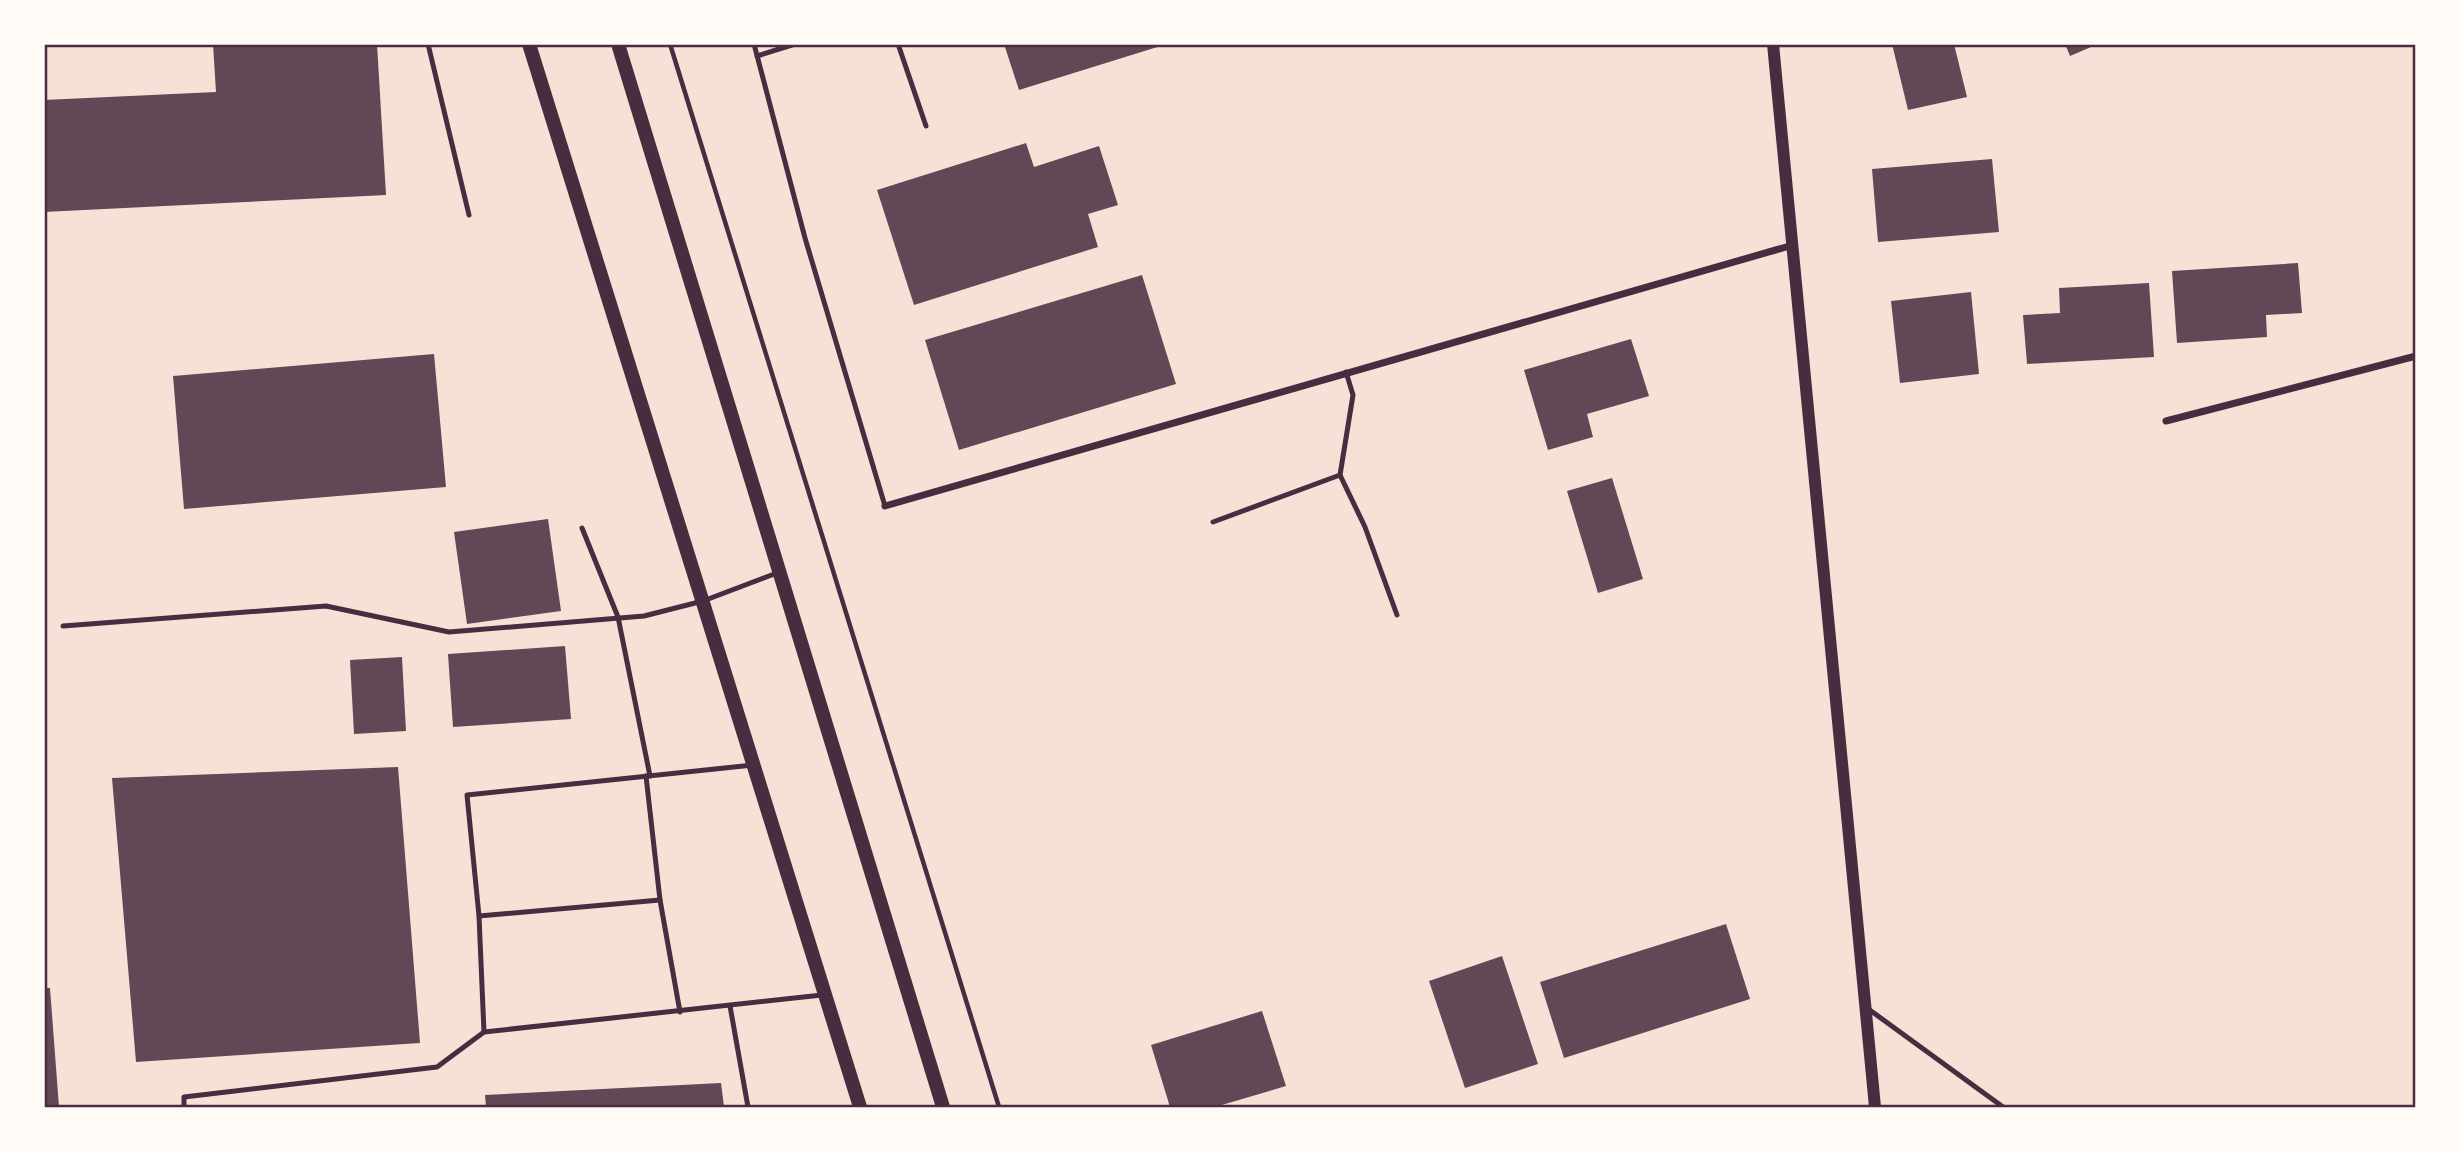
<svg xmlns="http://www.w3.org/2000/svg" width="2460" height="1151" viewBox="0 0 2460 1151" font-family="Merriweather,serif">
	<rect width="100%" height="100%" fill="#f7e1d7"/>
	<g fill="#644757">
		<polygon points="213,44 377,44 386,195 44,212 44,100 216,92"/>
		<polygon points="1004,44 1167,44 1019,90"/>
		<polygon points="1892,44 1954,44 1967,97 1908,110"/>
		<polygon points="2065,44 2098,44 2070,56"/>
		<polygon points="1026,143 1034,167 1099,146 1118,205 1088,214 1098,247 914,305 877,190"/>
		<polygon points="1992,159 1999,232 1878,242 1872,169"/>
		<polygon points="2298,263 2302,313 2266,315 2267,337 2177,343 2172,271"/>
		<polygon points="1142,275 1176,384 959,450 925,340"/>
		<polygon points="2149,283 2154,357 2027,364 2023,315 2060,313 2059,288"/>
		<polygon points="1971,292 1979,374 1900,383 1891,301"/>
		<polygon points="1631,339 1649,396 1587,414 1593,437 1548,450 1524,370"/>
		<polygon points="434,354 446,487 184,509 173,376"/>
		<polygon points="1612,478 1643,579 1598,593 1567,491"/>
		<polygon points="548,519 561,611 467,624 454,532"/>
		<polygon points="565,646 571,719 453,727 448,654"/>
		<polygon points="402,657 406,731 354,734 350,660"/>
		<polygon points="398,767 420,1043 136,1062 112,778"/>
		<polygon points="1726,924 1750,999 1564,1058 1540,982"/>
		<polygon points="1502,956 1538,1064 1465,1088 1429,981"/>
		<polygon points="44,988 50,988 59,1107 44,1107"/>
		<polygon points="1262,1011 1286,1086 1215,1107 1170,1107 1151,1045"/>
		<polygon points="721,1083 724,1107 486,1107 485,1095"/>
	</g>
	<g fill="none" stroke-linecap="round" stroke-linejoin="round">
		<polyline stroke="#4a2c40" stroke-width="4.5" points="670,44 999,1107"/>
		<g stroke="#4a2c40" stroke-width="5">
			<polyline points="428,44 469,215"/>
			<polyline points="754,44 805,238 885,506"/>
			<polyline points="898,44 926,126"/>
			<polyline points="757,56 795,44"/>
			<polyline points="1340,475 1365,527 1397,615"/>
			<polyline points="1213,522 1340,475 1353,395 1346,372"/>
			<polyline points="582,528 618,617 650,776"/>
			<polyline points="63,626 326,606 449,632 644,616 703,601 777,573"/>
			<polyline points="753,765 467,795 479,916 484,1032 822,995"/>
			<polyline points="646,776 660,900"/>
			<polyline points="479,916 660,900 680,1012"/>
			<polyline points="730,1006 748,1107"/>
			<polyline points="1867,1008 2003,1107"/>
			<polyline points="184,1107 184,1097 437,1067 484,1032"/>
		</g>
		<g stroke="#4a2c40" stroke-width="7">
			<polyline points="2166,421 2416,356"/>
			<polyline points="885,506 1793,245"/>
		</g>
		<polyline stroke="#4a2c40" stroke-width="12" points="1773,44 1875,1107"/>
		<g stroke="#4a2c40" stroke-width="14">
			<polyline points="529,44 860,1107"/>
			<polyline points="618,44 943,1107"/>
		</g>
	</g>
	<rect width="2460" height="1151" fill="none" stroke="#fffaf5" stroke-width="91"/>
	<rect x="46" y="46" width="2368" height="1060" fill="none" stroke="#4a2c40" stroke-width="2.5"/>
</svg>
